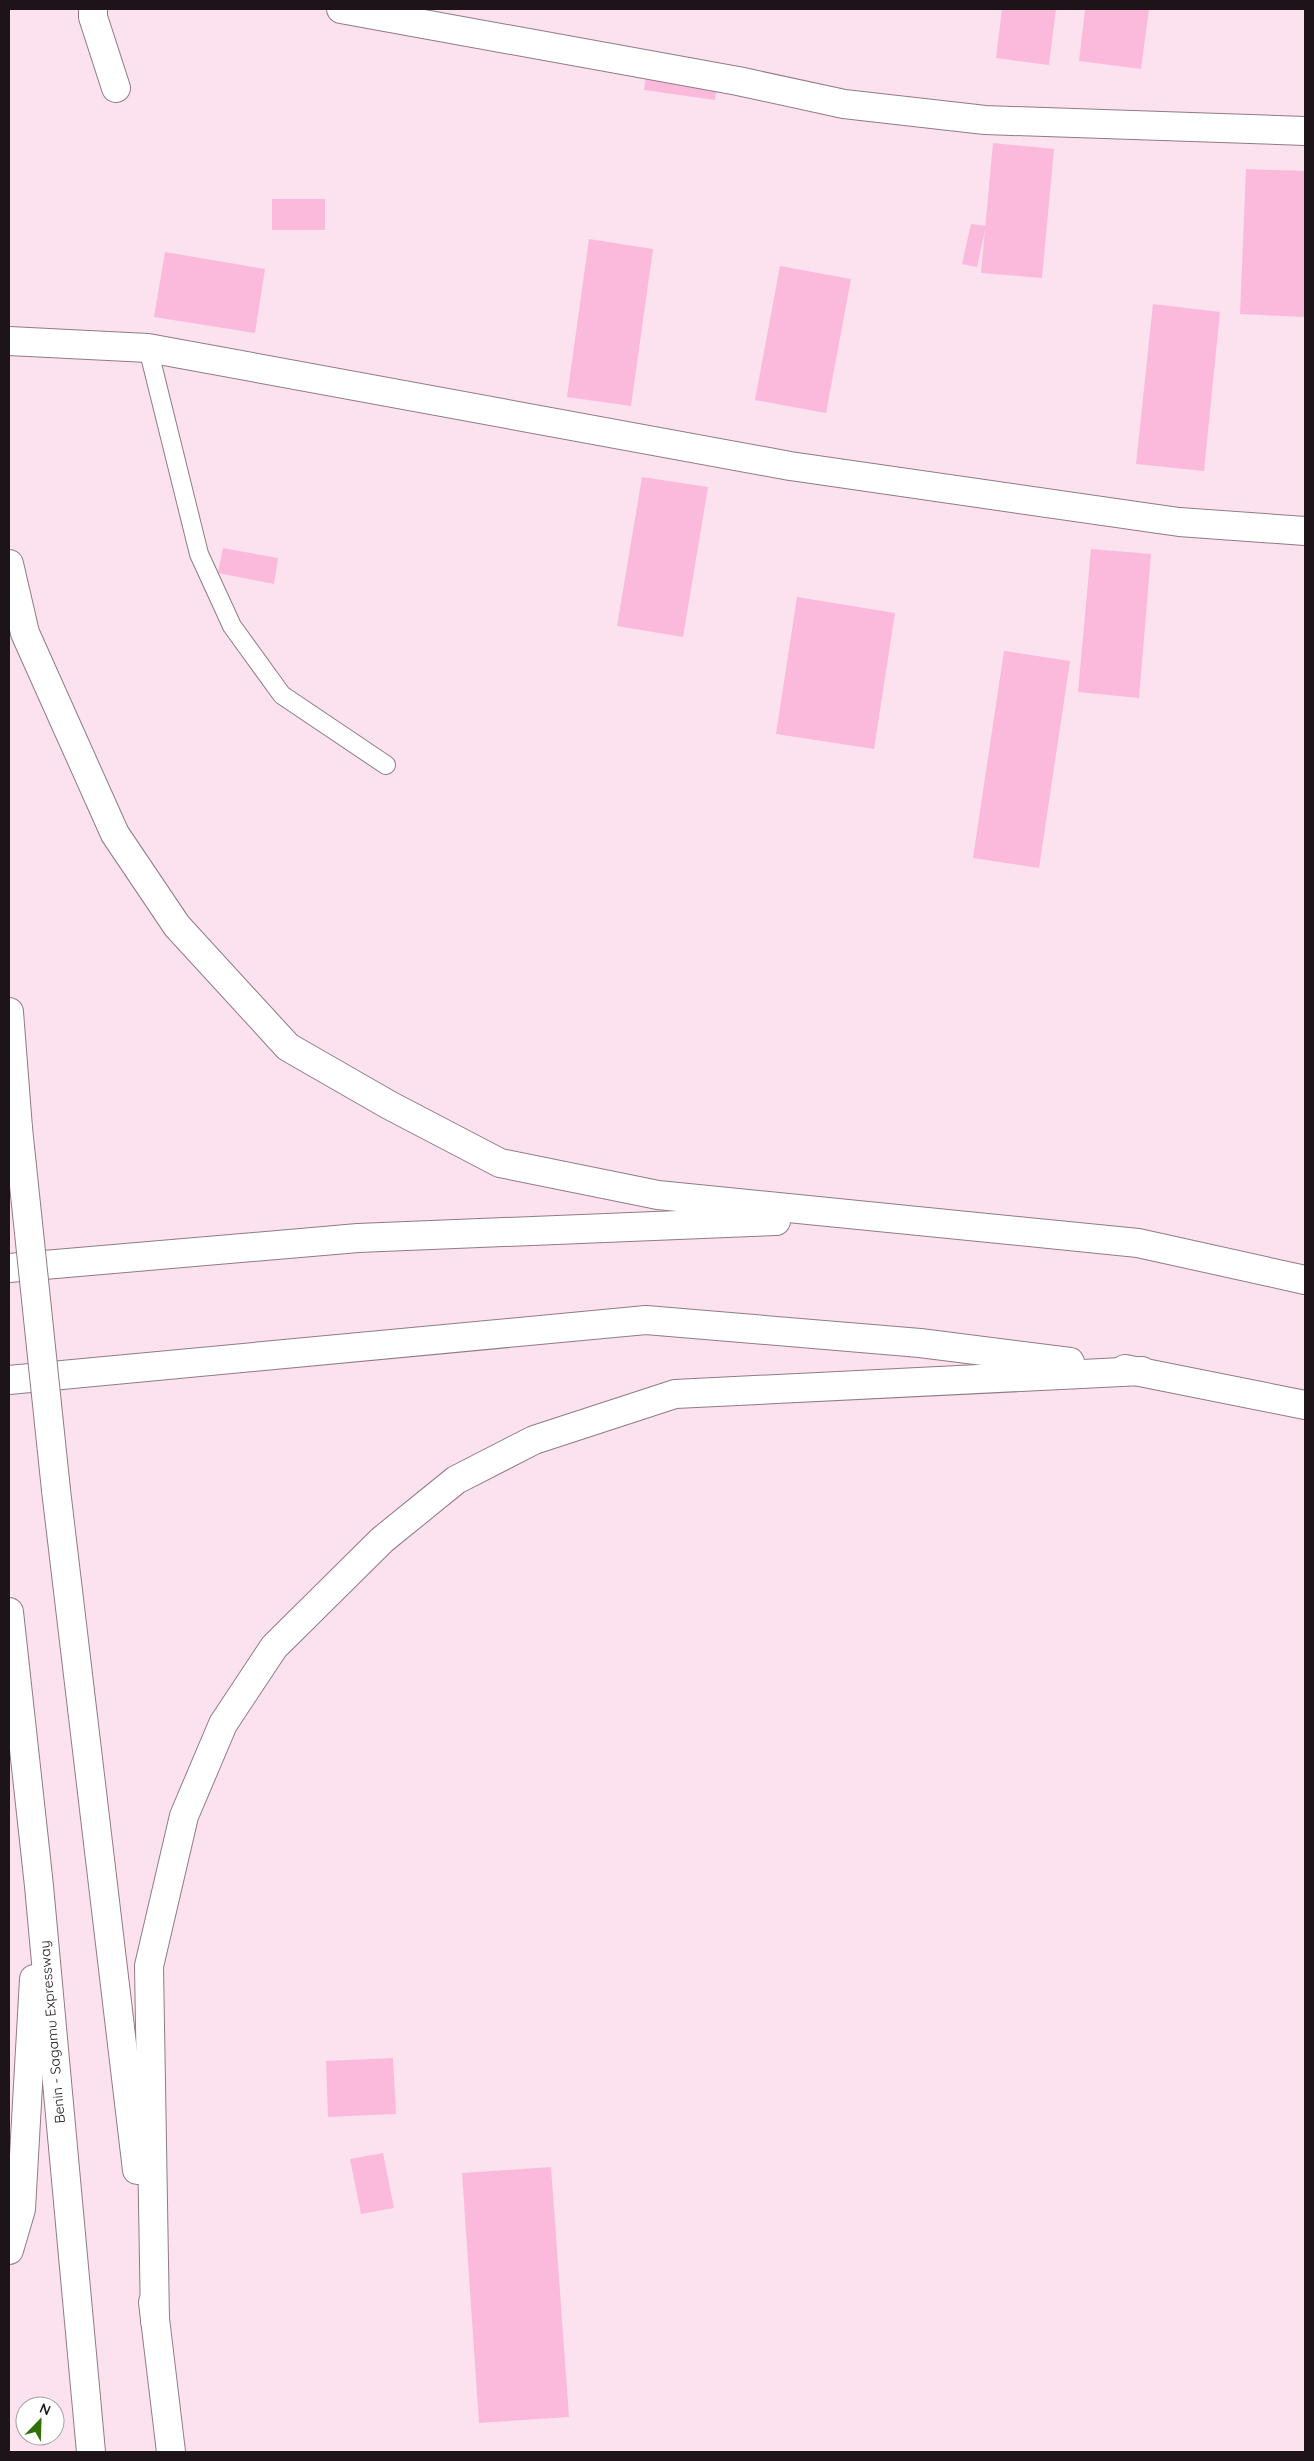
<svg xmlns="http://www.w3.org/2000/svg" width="1314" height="2461" viewBox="0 0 1314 2461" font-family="Quicksand,sans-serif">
	<rect width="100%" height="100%" fill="#fbe2ee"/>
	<g fill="#fbbadb">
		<polygon points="1002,9 1056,9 1049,65 996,58"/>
		<polygon points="1085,9 1149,9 1141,69 1079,61"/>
		<polygon points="648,62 719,71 715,100 644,90"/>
		<polygon points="993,143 1054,149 1042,278 981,273"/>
		<polygon points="1246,169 1305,171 1305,317 1240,314"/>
		<rect x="272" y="199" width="53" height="31"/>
		<polygon points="971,224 986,226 977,267 962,264"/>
		<polygon points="589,239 653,249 631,406 567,397"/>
		<polygon points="165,252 265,269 255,333 154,317"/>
		<polygon points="780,266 851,279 826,413 755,400"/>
		<polygon points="1153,304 1220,312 1204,471 1136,464"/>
		<polygon points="642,477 708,487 683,637 617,626"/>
		<polygon points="223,548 278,558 274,584 218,573"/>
		<polygon points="1091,549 1151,554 1139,698 1078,692"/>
		<polygon points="797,597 895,613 874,749 776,734"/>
		<polygon points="1004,651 1070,661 1039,868 973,858"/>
		<polygon points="393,2058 396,2114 328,2117 326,2061"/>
		<polygon points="383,2153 394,2208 361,2214 350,2159"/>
		<polygon points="551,2167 569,2417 479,2423 462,2173"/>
	</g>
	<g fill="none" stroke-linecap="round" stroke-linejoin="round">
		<g stroke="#917a85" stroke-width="20">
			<polyline id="service" points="148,348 199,554 232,626 282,695 386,765"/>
		</g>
		<g stroke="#917a85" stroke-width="30">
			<g id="minor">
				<polyline points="93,9 93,17 116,88"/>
				<polyline points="341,9 738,81 844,104 985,120 1305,131"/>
				<polyline points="9,341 148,348 790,466 1179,522 1305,531"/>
			</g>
		</g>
		<g stroke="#917a85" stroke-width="30">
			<g id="trunk">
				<polyline points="9,564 25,633 115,834 177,926 288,1047 389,1105 500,1163 658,1195 1138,1243 1305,1280"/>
				<polyline points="9,1012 18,1128"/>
				<polyline points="9,1268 358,1238 776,1221"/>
				<polyline points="1125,1369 1305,1405"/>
				<polyline points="9,1380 646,1320 920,1343 1070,1362"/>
				<polyline points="56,1490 137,2170"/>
				<polyline points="9,1612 39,1886 91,2452"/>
				<polyline points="9,2250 21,2209 34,1979"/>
				<polyline points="153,2302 171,2452"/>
				<polyline points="155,2321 149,1966 184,1816 223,1724 274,1647 382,1540 456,1480 534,1440 675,1394 1142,1371"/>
			</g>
		</g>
		<use href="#service" stroke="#fff" stroke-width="18"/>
		<use href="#minor" stroke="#fff" stroke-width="28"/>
		<use href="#trunk" stroke="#fff" stroke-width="28"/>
		<g stroke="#917a85" stroke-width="30" stroke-linecap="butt">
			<polyline id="trunk-bridge" points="18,1128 56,1490"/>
		</g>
		<use href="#trunk-bridge" stroke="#fff" stroke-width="28"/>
	</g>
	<g text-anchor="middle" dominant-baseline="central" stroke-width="4" stroke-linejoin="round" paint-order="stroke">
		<g font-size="14" fill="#1d1419" stroke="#fff">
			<text transform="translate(52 2032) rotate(-95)">Benin - Sagamu Expressway</text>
		</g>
	</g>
	<rect width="1314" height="2461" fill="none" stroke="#1d1419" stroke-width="20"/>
	<g transform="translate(40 2421) rotate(23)"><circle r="24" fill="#ffffff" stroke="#a5a1a3"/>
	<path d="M0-4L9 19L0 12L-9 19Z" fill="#2f6f05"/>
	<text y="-8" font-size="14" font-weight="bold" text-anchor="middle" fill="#1d1419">N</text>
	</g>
</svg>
